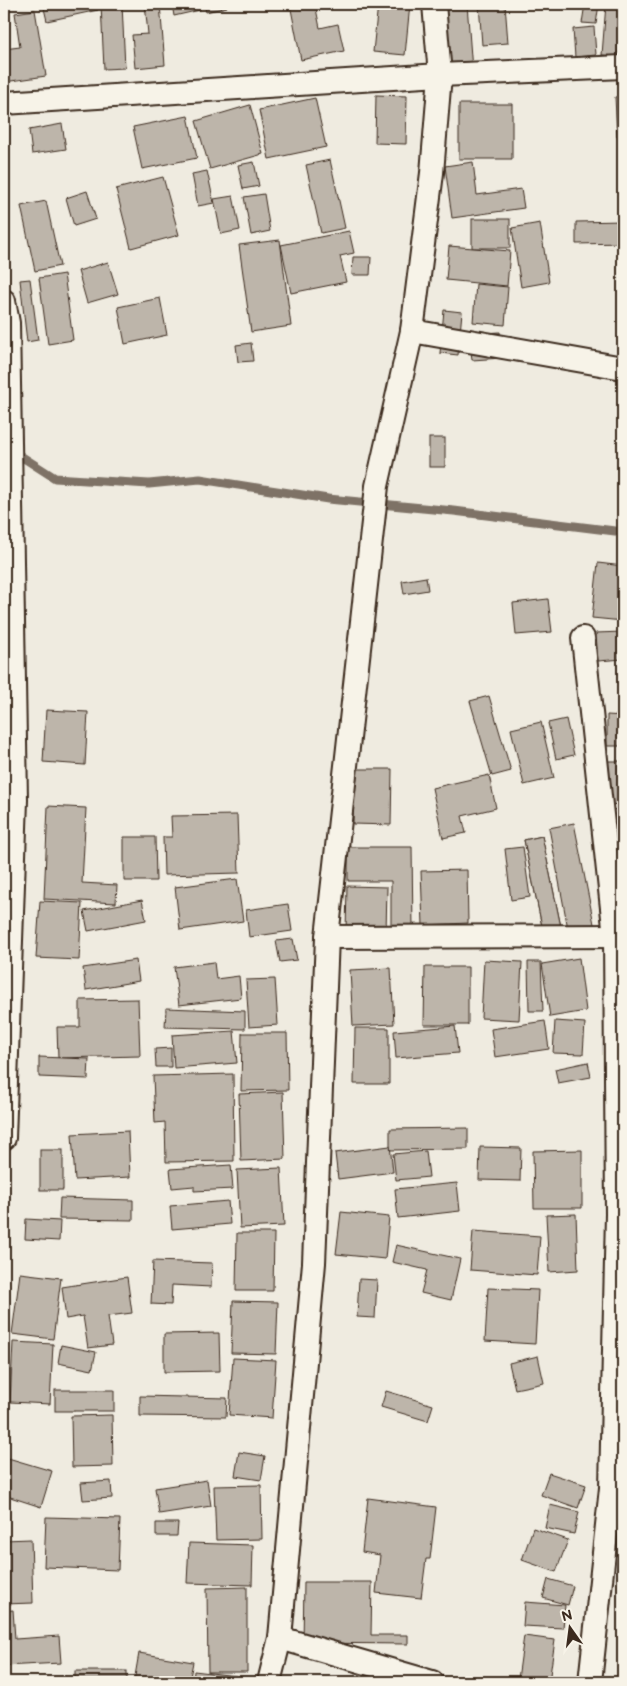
<svg xmlns="http://www.w3.org/2000/svg" width="627" height="1686" viewBox="0 0 627 1686" font-family="'Balsamiq Sans',sans-serif">
	<rect width="100%" height="100%" fill="#efebe0"/>
	<filter id="ink" filterUnits="userSpaceOnUse"><feTurbulence type="fractalNoise" baseFrequency=".02" numOctaves="2"/><feDisplacementMap in="SourceGraphic" scale="10" xChannelSelector="R" yChannelSelector="G"/><feConvolveMatrix kernelMatrix="1 2 1 2 8 2 1 2 1" color-interpolation-filters="sRGB"/></filter>
	<g filter="url(#ink)">
		<g fill="none" stroke-linecap="round" stroke-linejoin="round">
			<polyline stroke="#7e7266" stroke-width="9" points="13,451 55,478 149,484 200,479 328,499 454,511 623,532"/>
		</g>
		<g fill="#bdb5aa" stroke="#3b2a1e">
			<polygon points="43,4 97,4 98,10 47,21"/>
			<polygon points="101,4 122,4 125,68 104,69"/>
			<polygon points="145,4 160,4 165,65 135,68 132,35 148,34"/>
			<polygon points="172,4 199,4 200,10 174,16"/>
			<polygon points="204,4 226,4 227,7 206,12"/>
			<polygon points="290,4 315,4 320,28 338,24 344,51 301,60"/>
			<polygon points="378,4 410,4 405,55 373,52"/>
			<polygon points="444,4 467,4 472,70 448,71"/>
			<polygon points="479,4 505,4 508,43 482,45"/>
			<polygon points="585,4 599,4 596,24 582,23"/>
			<polygon points="606,4 622,5 618,56 602,55"/>
			<polygon points="35,10 46,76 4,82 4,49 20,47 15,13"/>
			<polygon points="594,27 596,55 575,57 573,29"/>
			<polygon points="376,95 407,96 406,144 375,143"/>
			<polygon points="623,96 623,137 617,137 615,97"/>
			<polygon points="315,98 326,147 269,159 259,110"/>
			<rect x="459" y="104" width="53" height="55"/>
			<polygon points="250,105 263,154 210,169 196,121"/>
			<polygon points="188,116 197,158 142,169 133,127"/>
			<polygon points="62,124 66,149 32,154 29,130"/>
			<polygon points="330,160 345,228 321,233 306,165"/>
			<polygon points="254,162 259,186 243,189 238,165"/>
			<polygon points="473,162 477,195 521,189 524,208 452,218 445,166"/>
			<polygon points="207,171 214,203 198,206 192,174"/>
			<polygon points="163,177 179,235 131,248 116,189"/>
			<polygon points="87,191 96,219 74,226 66,198"/>
			<polygon points="264,194 270,231 251,235 244,197"/>
			<polygon points="233,196 240,230 221,234 214,199"/>
			<polygon points="46,201 60,266 35,271 21,206"/>
			<rect x="472" y="219" width="38" height="29"/>
			<polygon points="623,221 623,243 576,244 576,222"/>
			<polygon points="540,223 549,282 521,287 512,228"/>
			<polygon points="349,231 354,253 340,256 346,282 291,293 281,245"/>
			<polygon points="280,240 291,326 251,332 239,245"/>
			<polygon points="449,246 510,251 507,286 446,280"/>
			<polygon points="353,257 371,257 370,275 352,275"/>
			<polygon points="108,262 118,294 87,303 78,271"/>
			<polygon points="64,274 73,340 48,344 39,278"/>
			<polygon points="30,279 38,340 27,342 20,280"/>
			<polygon points="476,284 508,287 505,325 473,322"/>
			<polygon points="160,298 167,335 125,344 118,307"/>
			<polygon points="444,310 462,312 458,355 440,353"/>
			<polygon points="500,332 502,358 472,360 469,334"/>
			<polygon points="251,343 253,361 238,362 236,345"/>
			<rect x="429" y="438" width="16" height="29"/>
			<polygon points="598,563 623,566 623,621 592,618"/>
			<polygon points="426,577 428,590 404,594 402,581"/>
			<polygon points="548,599 552,632 516,635 513,603"/>
			<polygon points="623,632 623,659 598,661 596,633"/>
			<polygon points="489,696 511,771 492,776 470,701"/>
			<polygon points="46,710 88,712 85,765 43,762"/>
			<polygon points="607,715 623,716 623,746 607,746"/>
			<polygon points="566,719 574,755 556,759 548,723"/>
			<polygon points="541,722 554,778 524,785 511,729"/>
			<polygon points="605,761 623,761 623,804 605,805"/>
			<polygon points="354,769 392,769 391,825 353,824"/>
			<polygon points="489,775 496,808 462,816 466,833 443,838 432,788"/>
			<polygon points="48,806 86,808 82,883 117,885 116,903 44,899"/>
			<polygon points="623,808 623,870 619,871 607,811"/>
			<polygon points="237,815 239,873 164,875 163,837 172,837 171,816"/>
			<polygon points="574,823 595,929 569,934 549,828"/>
			<polygon points="542,836 561,927 543,931 524,840"/>
			<polygon points="542,836 561,927 543,931 524,840"/>
			<polygon points="124,837 155,837 156,881 124,881"/>
			<polygon points="348,847 412,847 413,931 391,931 391,881 348,881"/>
			<polygon points="523,847 530,897 511,900 505,849"/>
			<polygon points="467,870 468,923 423,925 421,871"/>
			<polygon points="237,879 243,921 180,930 175,887"/>
			<polygon points="347,886 387,887 386,932 346,931"/>
			<polygon points="142,900 146,920 88,931 84,911"/>
			<polygon points="40,901 82,903 79,960 36,958"/>
			<polygon points="288,904 292,931 249,937 246,910"/>
			<polygon points="293,939 297,960 280,962 276,941"/>
			<polygon points="579,958 586,1011 550,1017 542,964"/>
			<polygon points="136,960 139,981 86,990 83,968"/>
			<polygon points="484,960 522,962 519,1020 481,1018"/>
			<polygon points="214,962 216,979 239,976 241,998 179,1005 174,967"/>
			<polygon points="528,962 541,962 543,1011 529,1011"/>
			<polygon points="425,967 468,967 468,1025 424,1025"/>
			<polygon points="391,968 394,1024 353,1026 350,970"/>
			<polygon points="275,979 278,1025 249,1027 246,980"/>
			<polygon points="138,999 140,1056 58,1058 57,1027 80,1027 80,1000"/>
			<polygon points="166,1008 245,1011 245,1029 165,1027"/>
			<polygon points="545,1021 549,1049 495,1057 491,1029"/>
			<polygon points="555,1021 585,1023 583,1054 553,1053"/>
			<polygon points="455,1026 458,1053 396,1058 394,1031"/>
			<polygon points="355,1028 389,1028 389,1084 354,1084"/>
			<polygon points="234,1031 237,1063 174,1068 172,1035"/>
			<polygon points="242,1033 287,1033 288,1090 241,1091"/>
			<polygon points="171,1048 171,1067 156,1067 155,1049"/>
			<polygon points="39,1057 89,1059 88,1079 39,1077"/>
			<polygon points="588,1062 591,1077 558,1083 555,1069"/>
			<polygon points="233,1074 234,1161 166,1162 165,1122 155,1123 153,1076"/>
			<polygon points="283,1092 285,1159 241,1161 239,1094"/>
			<polygon points="468,1128 468,1149 390,1150 390,1129"/>
			<polygon points="128,1131 130,1177 75,1180 72,1134"/>
			<polygon points="390,1146 393,1172 338,1179 335,1153"/>
			<polygon points="480,1147 521,1148 520,1181 479,1180"/>
			<rect x="40" y="1150" width="23" height="40"/>
			<polygon points="582,1150 582,1208 534,1208 533,1151"/>
			<polygon points="426,1151 429,1177 396,1180 393,1154"/>
			<polygon points="231,1165 233,1189 194,1191 194,1186 172,1188 170,1169"/>
			<polygon points="281,1168 284,1226 240,1228 237,1170"/>
			<polygon points="457,1183 460,1211 398,1218 395,1189"/>
			<polygon points="60,1198 133,1200 133,1220 59,1219"/>
			<polygon points="228,1201 230,1224 172,1229 170,1206"/>
			<polygon points="341,1212 389,1217 385,1259 336,1254"/>
			<polygon points="576,1214 578,1270 549,1272 546,1215"/>
			<polygon points="26,1219 60,1221 59,1241 25,1239"/>
			<polygon points="473,1231 540,1236 537,1275 470,1270"/>
			<polygon points="237,1233 274,1233 273,1291 236,1291"/>
			<polygon points="396,1245 460,1259 451,1300 421,1293 427,1270 392,1262"/>
			<polygon points="153,1261 212,1263 211,1287 172,1285 171,1305 151,1304"/>
			<polygon points="20,1273 61,1278 53,1339 12,1334"/>
			<polygon points="127,1277 132,1313 108,1316 112,1345 88,1348 83,1316 66,1319 62,1287"/>
			<polygon points="359,1279 377,1280 375,1318 357,1317"/>
			<polygon points="488,1288 538,1290 535,1344 485,1341"/>
			<polygon points="233,1301 278,1302 276,1354 231,1353"/>
			<polygon points="219,1333 220,1371 164,1372 164,1334"/>
			<polygon points="13,1342 53,1344 50,1404 10,1402"/>
			<polygon points="61,1345 96,1352 92,1370 58,1363"/>
			<polygon points="538,1356 544,1383 515,1389 509,1363"/>
			<polygon points="233,1358 276,1360 272,1418 229,1415"/>
			<rect x="55" y="1390" width="59" height="21"/>
			<polygon points="386,1391 433,1405 428,1421 381,1407"/>
			<polygon points="140,1396 227,1398 226,1417 140,1416"/>
			<polygon points="112,1415 113,1466 72,1467 71,1416"/>
			<polygon points="239,1452 265,1456 261,1480 235,1476"/>
			<polygon points="8,1458 52,1471 41,1507 4,1495 4,1473"/>
			<polygon points="549,1473 586,1485 578,1508 541,1495"/>
			<polygon points="207,1480 211,1506 159,1514 155,1488"/>
			<polygon points="111,1481 112,1498 83,1500 81,1483"/>
			<polygon points="261,1485 262,1539 216,1540 214,1486"/>
			<polygon points="368,1498 436,1507 430,1559 426,1559 421,1598 376,1593 380,1555 362,1552"/>
			<polygon points="550,1505 579,1512 574,1534 545,1528"/>
			<polygon points="46,1517 120,1519 118,1570 44,1567"/>
			<polygon points="156,1523 178,1523 177,1536 156,1536"/>
			<polygon points="533,1528 568,1540 556,1572 522,1560"/>
			<polygon points="31,1539 33,1603 4,1604 4,1540"/>
			<polygon points="189,1543 253,1545 252,1585 187,1583"/>
			<polygon points="548,1579 573,1586 568,1605 543,1598"/>
			<polygon points="304,1582 372,1582 371,1635 408,1635 408,1644 303,1643"/>
			<polygon points="247,1587 247,1672 208,1672 207,1588"/>
			<polygon points="525,1602 565,1605 563,1628 523,1626"/>
			<polygon points="13,1610 15,1639 59,1636 61,1663 4,1666 4,1611"/>
			<polygon points="524,1636 555,1640 549,1682 518,1679"/>
			<polygon points="139,1653 193,1662 189,1682 134,1682"/>
			<rect x="75" y="1671" width="52" height="11"/>
			<polygon points="194,1671 236,1676 236,1682 193,1682"/>
		</g>
		<g fill="none" stroke-linecap="round" stroke-linejoin="round">
			<g stroke="#3b2a1e" stroke-width="26">
				<g id="minor">
					<polyline points="4,103 440,75 623,67"/>
					<polyline points="4,301 8,323 16,800 4,1138"/>
					<polyline points="412,331 623,368"/>
					<polyline points="583,638 615,936 617,1214 611,1488 590,1682"/>
					<polyline points="327,937 623,936"/>
					<polyline points="280,1638 432,1682"/>
					<polyline points="269,1682 280,1638 314,1263 327,937 377,486 412,331 432,173 440,75 434,4"/>
				</g>
			</g>
			<use href="#minor" stroke="#f7f3e8" stroke-width="22"/>
		</g>
	</g>
	<rect width="627" height="1686" fill="none" stroke="#f7f3e8" stroke-width="20"/>
	<rect x="10" y="10" width="607" height="1666" fill="none" stroke="#3b2a1e" stroke-width="2" filter="url(#ink)"/>
	<g transform="translate(570 1628) rotate(346)" stroke="#f7f3e8" stroke-width="4" paint-order="stroke">
	<path d="M0-4L9 19L0 12L-9 19Z" fill="#3b2a1e"/>
	<text y="-8" font-size="14" font-weight="bold" text-anchor="middle" fill="#3b2a1e">N</text>
	</g>
</svg>
